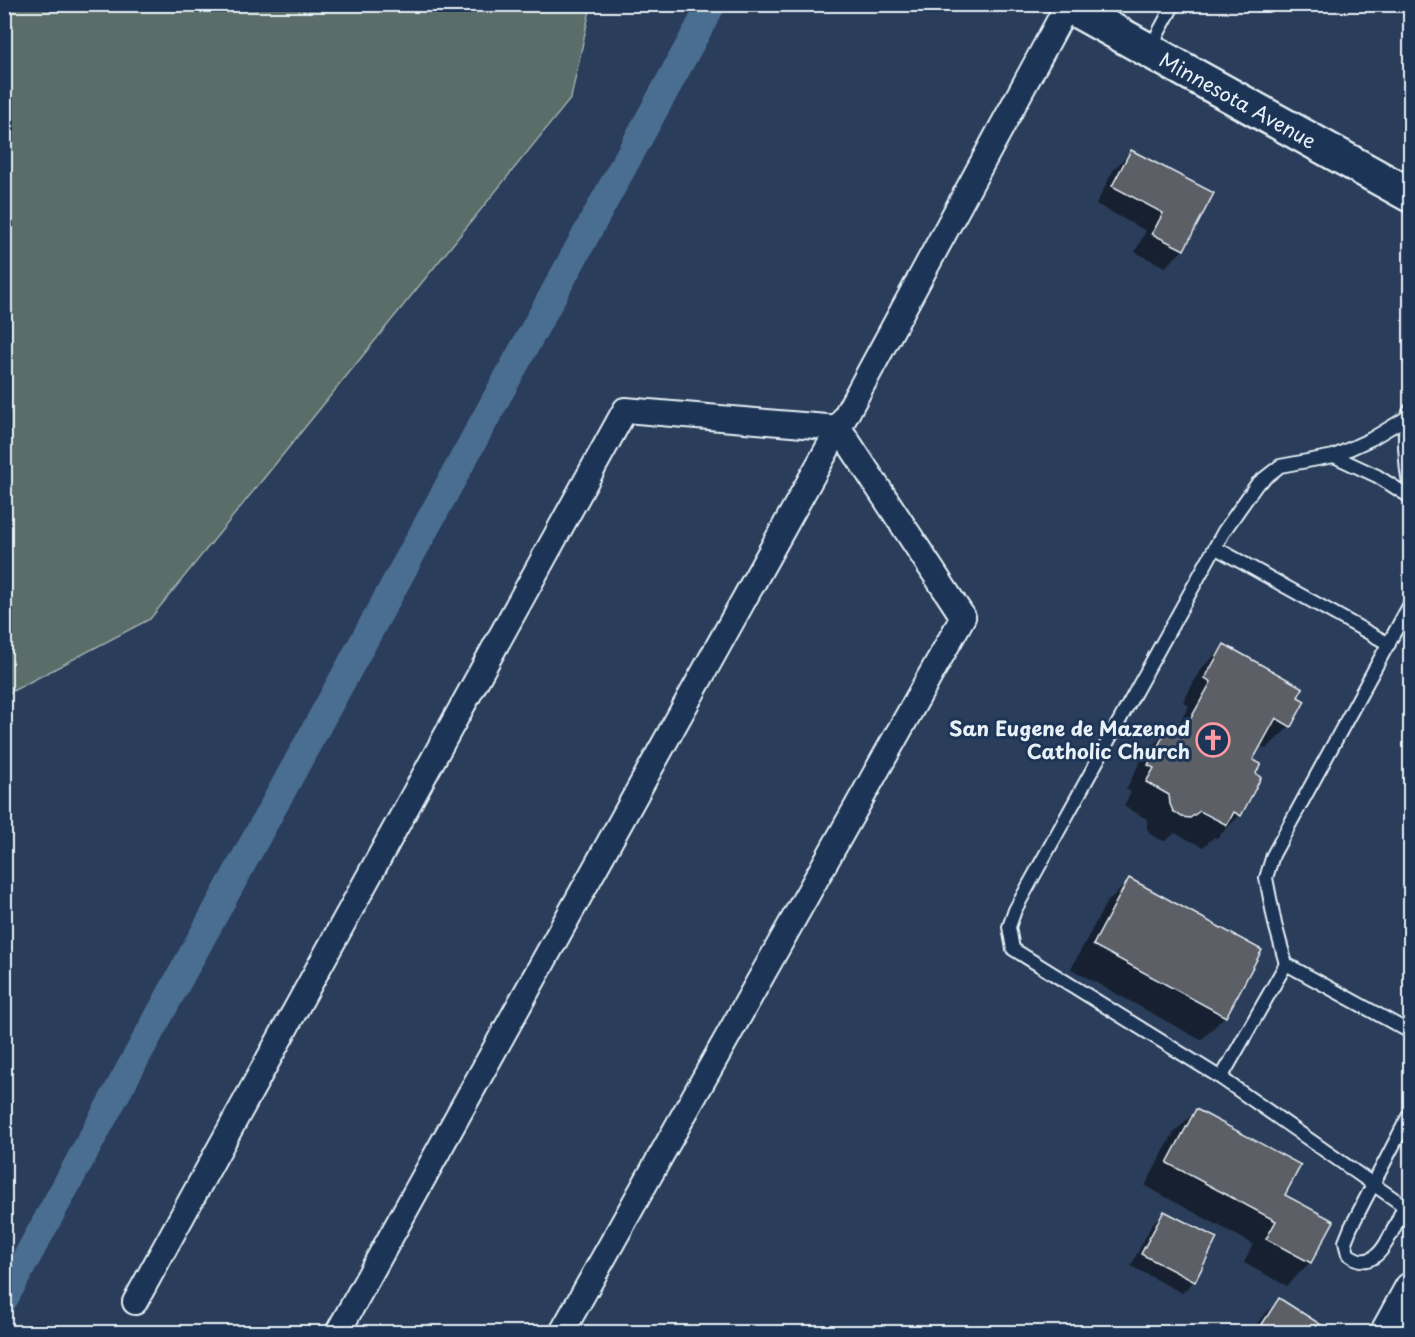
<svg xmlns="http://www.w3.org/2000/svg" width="1415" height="1337" viewBox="0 0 1415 1337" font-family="'Playpen Sans',sans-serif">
	<rect width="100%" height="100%" fill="#2a3d5a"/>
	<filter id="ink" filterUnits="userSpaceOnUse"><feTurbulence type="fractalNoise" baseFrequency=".0167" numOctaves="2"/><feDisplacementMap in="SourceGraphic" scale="12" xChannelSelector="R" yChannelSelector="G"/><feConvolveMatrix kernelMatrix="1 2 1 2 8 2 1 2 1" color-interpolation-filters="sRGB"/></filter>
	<g filter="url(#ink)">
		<polygon fill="#5a6d68" stroke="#a1afb0" stroke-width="1.5" points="16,5 591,5 571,98 150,619 5,695 4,26"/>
		<g fill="#0007">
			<polygon points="1410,66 1410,81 1404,78"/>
			<polygon points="1131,152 1212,194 1183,250 1165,267 1135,252 1146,231 1096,204 1114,169"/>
			<polygon points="1224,646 1296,697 1290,726 1266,749 1259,745 1251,760 1255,773 1240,815 1217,838 1214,837 1203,847 1175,833 1165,841 1158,839 1150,834 1147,828 1147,819 1124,806 1131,792 1126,789 1145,753 1169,729 1172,731 1178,725 1189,706 1183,702 1201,669"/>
			<polygon points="1130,880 1260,951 1225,1016 1201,1040 1071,969 1106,903"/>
			<polygon points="1196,1110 1310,1262 1287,1286 1244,1263 1253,1244 1145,1186 1173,1134"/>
			<polygon points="1164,1213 1194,1281 1182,1293 1131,1266 1152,1224"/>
			<polygon points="1279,1300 1321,1327 1317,1332 1252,1332 1261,1318"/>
		</g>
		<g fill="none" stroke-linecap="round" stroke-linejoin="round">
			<polyline stroke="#4a6e91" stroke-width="28" points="4,1299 712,4"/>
		</g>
		<g fill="#5c5e66" stroke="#e8f1f8" stroke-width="1.5">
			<polygon points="1131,150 1214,193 1184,250 1152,234 1163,213 1112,186"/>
			<polygon points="1224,644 1303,688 1298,697 1305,701 1291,727 1276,718 1253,760 1261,764 1256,773 1261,778 1241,816 1234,812 1227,825 1200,811 1190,818 1182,817 1173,811 1170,804 1169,795 1146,782 1154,768 1148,765 1168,727 1174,730 1178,723 1186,727 1211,682 1205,678"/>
			<polygon points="1129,878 1262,950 1226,1017 1093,945"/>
			<polygon points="1196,1109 1301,1165 1285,1195 1334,1221 1311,1263 1266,1239 1276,1221 1167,1163"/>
			<polygon points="1164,1211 1217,1238 1195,1282 1141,1254"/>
			<polygon points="1279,1298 1323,1326 1319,1332 1257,1332"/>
		</g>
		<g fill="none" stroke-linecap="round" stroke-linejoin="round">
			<g stroke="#e8f1f8" stroke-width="16">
				<g id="service">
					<polyline points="1149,50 1174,4"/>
					<path d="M 1410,410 C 1401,428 1406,469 1410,489"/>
					<polyline points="1406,418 1371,439 1334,456 1280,466 1257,484 1224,531 1015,910 1009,927 1013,949 1221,1078 1410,1210"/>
					<polyline points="1334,456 1377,476 1410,497"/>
					<polyline points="1216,548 1389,644"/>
					<polyline points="1286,964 1275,924 1266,878 1273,855 1410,604"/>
					<polyline points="1221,1078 1286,964 1410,1032"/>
					<path d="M 1404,1206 C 1393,1228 1379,1278 1348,1254 L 1345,1242 L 1351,1227 L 1410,1113"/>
				</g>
			</g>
			<g stroke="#e8f1f8" stroke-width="28">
				<g id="minor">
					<polyline points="135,1302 625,410 839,428 963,617 562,1332"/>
					<polyline points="338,1332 839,428 1067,6"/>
				</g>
			</g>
			<g stroke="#e8f1f8" stroke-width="34">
				<polyline id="tertiary" points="1386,1332 1410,1288"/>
			</g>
			<g stroke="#e8f1f8" stroke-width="38">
				<polyline id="secondary" points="1065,4 1410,195"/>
			</g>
			<use href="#service" stroke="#1d3557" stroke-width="12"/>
			<use href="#minor" stroke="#1d3557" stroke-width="24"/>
			<use href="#tertiary" stroke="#1d3557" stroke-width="30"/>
			<use href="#secondary" stroke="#1d3557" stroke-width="33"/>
		</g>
	</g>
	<defs>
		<g id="church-ring" transform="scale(1.725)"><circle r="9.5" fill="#1d3557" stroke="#ff9aa2" stroke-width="1.5"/><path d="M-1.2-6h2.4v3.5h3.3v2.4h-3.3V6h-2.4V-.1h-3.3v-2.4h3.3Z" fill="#ff9aa2"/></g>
	</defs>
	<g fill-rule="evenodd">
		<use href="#church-ring" x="1213" y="740"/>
	</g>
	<g text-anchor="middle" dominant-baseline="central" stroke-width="6" stroke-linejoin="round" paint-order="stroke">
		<g font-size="20" fill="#e8f1f8" stroke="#1d3557">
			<text transform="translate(1238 100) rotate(29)">Minnesota Avenue</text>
		</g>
		<g font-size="20" font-weight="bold" fill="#e8f1f8" stroke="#1d3557" text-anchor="end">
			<text x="1190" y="728">San Eugene de Mazenod<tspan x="1190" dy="23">Catholic Church</tspan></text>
		</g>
	</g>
	<rect width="1415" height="1337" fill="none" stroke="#1d3557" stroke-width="24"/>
	<rect x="12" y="12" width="1391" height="1313" fill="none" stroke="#e8f1f8" stroke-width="2" filter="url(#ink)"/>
</svg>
